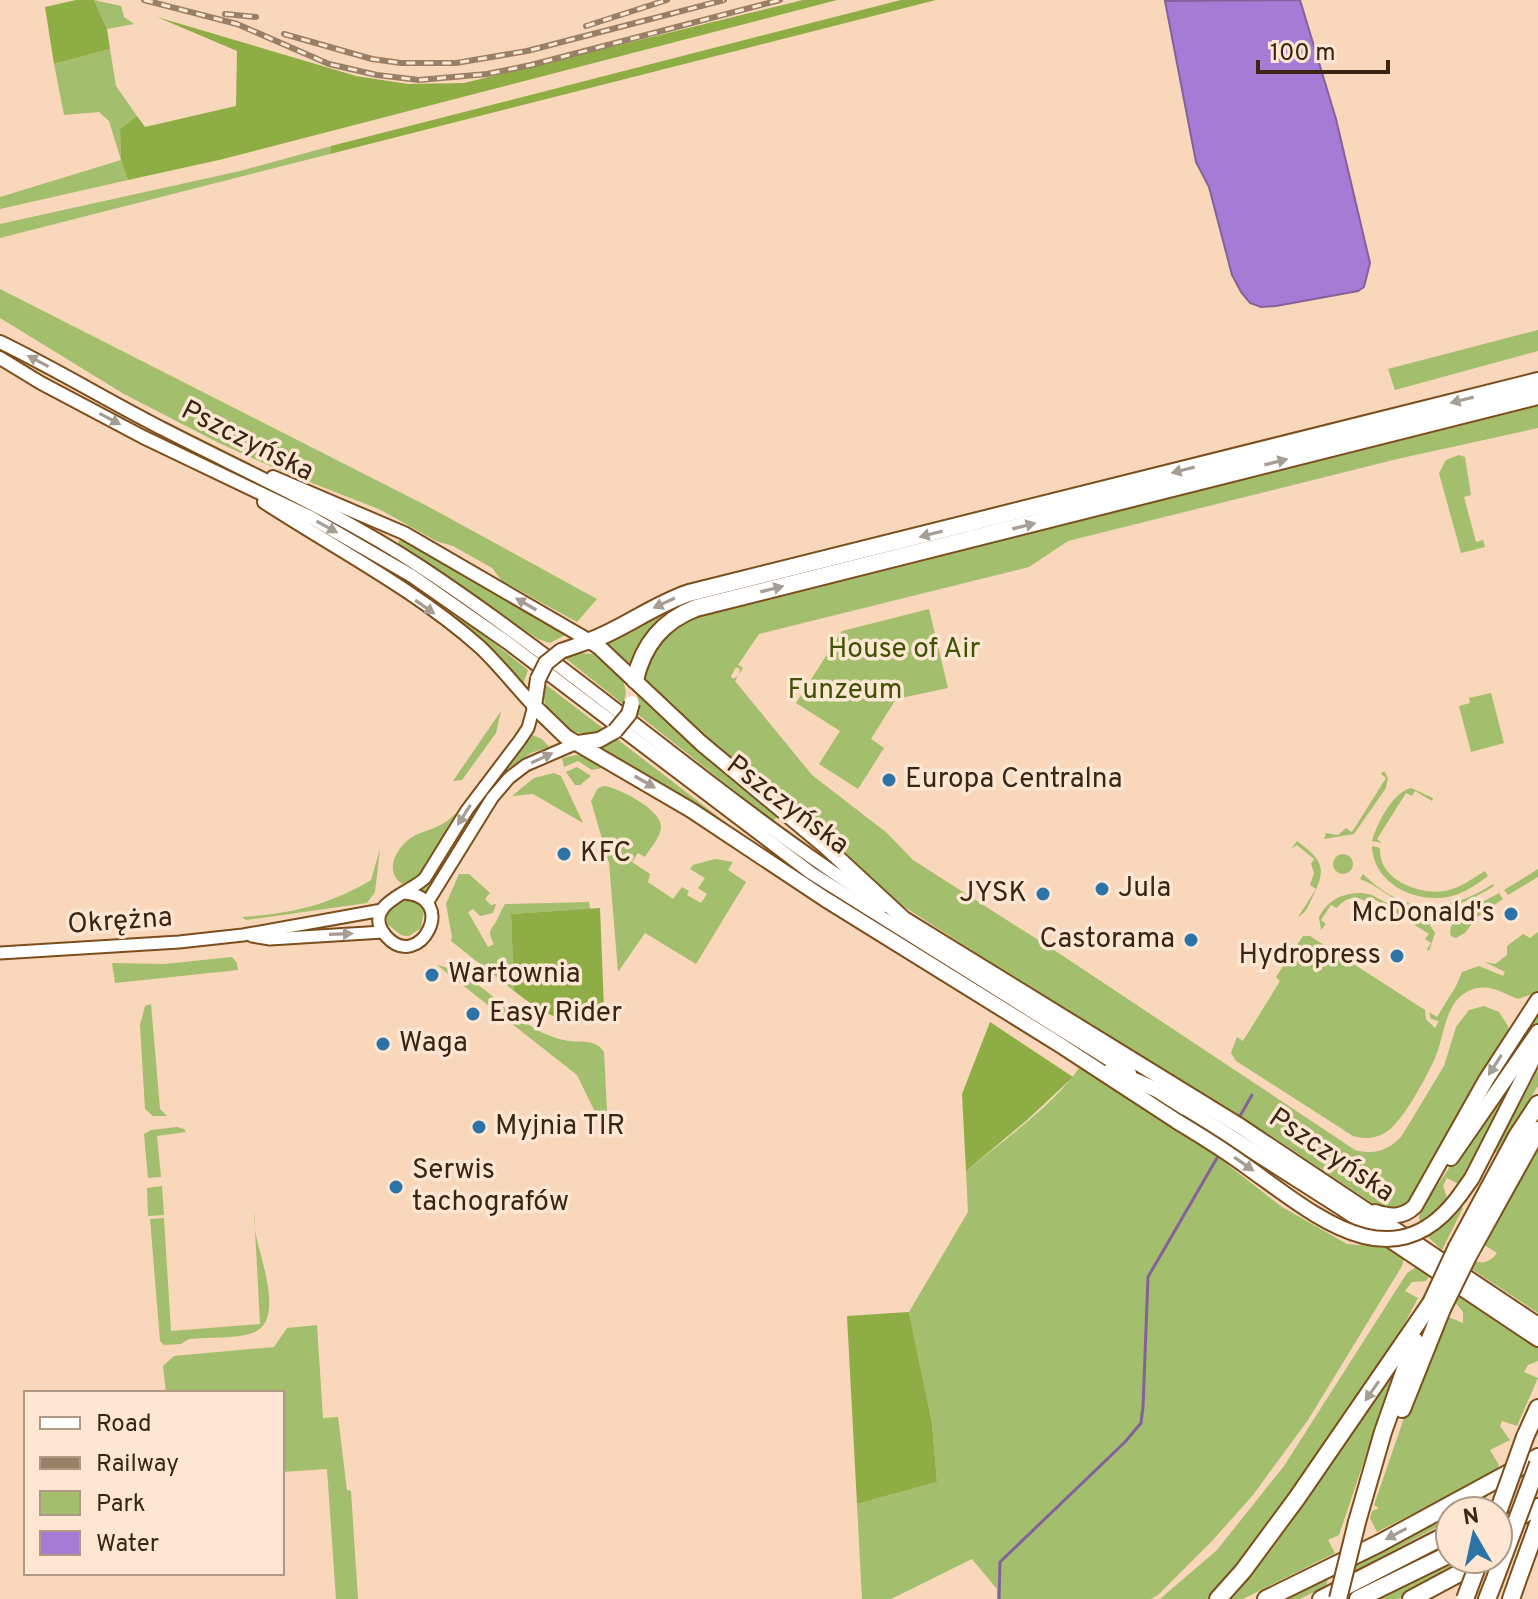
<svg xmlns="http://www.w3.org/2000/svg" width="1538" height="1599" viewBox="0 0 1538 1599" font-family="Overpass,sans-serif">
	<rect width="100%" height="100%" fill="#f8d7ba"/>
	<g fill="#a3be6c">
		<polygon points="94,0 121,6 124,17 134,24 107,29"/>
		<polygon points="110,49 116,86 137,116 120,129 121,160 128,180 0,209 0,197 121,160 109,121 99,112 64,115 54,64"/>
		<polygon points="331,146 330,154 0,238 0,224 240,171"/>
		<polygon points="0,289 429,507 597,599 577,622 502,581 492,568 453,546 436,541 381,510 279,470 219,443 124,394 0,318"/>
		<polygon points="1538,330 1538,351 1395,390 1388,369"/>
		<path d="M 1538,402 L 1538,428 L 1397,459 L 1068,541 L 1029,567 L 759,634 L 738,665 L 743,668 L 739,674 L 740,669 L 736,667 L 731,676 L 733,679 L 738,676 L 735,681 L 812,775 L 887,833 L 913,860 L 1060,954 L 1355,1150 C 1374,1155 1387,1151 1401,1137 L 1444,1066 L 1456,1027 L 1469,1010 L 1484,1006 L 1499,1012 L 1508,1026 L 1509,1038 L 1414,1202 L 1404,1210 L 1381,1209 L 1267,1133 L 1226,1110 L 1221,1104 L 1200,1091 L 1187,1088 L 892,899 L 843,853 L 848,848 L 830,831 L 826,835 L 832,842 L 826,843 L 705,740 L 644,678 L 642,672 L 656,642 L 691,616 Z"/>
		<polygon points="1459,455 1465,457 1471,495 1464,497 1476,542 1483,540 1485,547 1461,553 1439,473 1446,460"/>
		<polygon points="401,538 567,634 550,643 538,639 397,544"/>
		<path d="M 703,597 L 704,600 C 668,617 644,625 632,665 L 604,643 L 671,606 Z"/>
		<polygon points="929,609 948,688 896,699 871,739 884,748 858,789 819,764 840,731 796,703 842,631"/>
		<polygon points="458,615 528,670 523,685 456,620"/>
		<polygon points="577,653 593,654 623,678 626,693 623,704 565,658"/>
		<path d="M 545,684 L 604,729 C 577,746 535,714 545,684 Z"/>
		<polygon points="638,692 688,740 777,817 773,821 636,713"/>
		<polygon points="1491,693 1504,743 1471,752 1459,706 1470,703 1469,698"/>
		<polygon points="501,711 496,733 462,780 453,781"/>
		<polygon points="530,734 542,739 549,747 531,753 508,769 425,894 421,892 489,787"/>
		<polygon points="617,739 729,825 728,827 598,749 597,747"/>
		<polygon points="576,755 585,756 607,767 592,770 578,761 564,767 562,758"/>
		<polygon points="577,767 591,776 580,785 575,785 566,772"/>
		<polygon points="1384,771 1388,778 1386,788 1354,834 1324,839 1326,833 1338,835 1346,828 1352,832 1386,778 1381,774"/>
		<polygon points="554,773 561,776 583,823 533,794 512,796 534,778"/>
		<path d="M 605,786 C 620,789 663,810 661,828 C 660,838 650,848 645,857 L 638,853 L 632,862 L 650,874 L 648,882 L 673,899 L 682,887 L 689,891 L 687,895 L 701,903 L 707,894 L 698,888 L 705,878 L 690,869 L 693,865 L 715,859 L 733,862 L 728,870 L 746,882 L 696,964 L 645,933 L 618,972 L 609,863 L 591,801 L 598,788 Z"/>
		<path d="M 1411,788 L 1433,798 L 1430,808 L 1432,801 L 1415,791 L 1412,796 L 1406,793 L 1377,839 L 1382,843 L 1372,841 C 1377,823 1393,792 1411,788 Z"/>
		<path d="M 459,810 L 419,878 L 402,884 C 383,870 397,846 414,836 C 423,831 435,829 444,823 C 449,820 454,815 459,810 Z"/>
		<path d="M 1297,841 C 1321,859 1328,867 1313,896 C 1309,905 1306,913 1298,917 L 1316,889 L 1310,885 L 1314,873 L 1311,864 L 1314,859 L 1297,845 L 1291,849 Z"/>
		<path d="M 1372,846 L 1380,848 C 1378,880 1419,895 1445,891 C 1460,888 1472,879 1485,871 L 1488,876 C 1476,885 1463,894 1448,897 C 1414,903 1373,883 1372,846 Z"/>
		<path d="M 380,849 L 375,892 L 367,903 L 246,920 L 242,917 C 290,914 330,905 371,880 Z"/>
		<circle cx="1343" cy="864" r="10"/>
		<polygon points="1538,869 1538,877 1508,895 1504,890"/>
		<path d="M 459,874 L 469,874 L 490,893 L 485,899 L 491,905 L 496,904 L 493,913 L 480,916 L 473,909 L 468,912 L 488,947 L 494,944 C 488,932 489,932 496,922 C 499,916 501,910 505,904 L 589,902 L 590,909 L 511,914 L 514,991 L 451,941 L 452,937 L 446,904 Z"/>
		<path d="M 1363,874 C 1406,916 1446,914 1493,884 L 1494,886 C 1462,906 1429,919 1393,898 C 1382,891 1372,883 1360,879 Z"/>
		<path d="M 1362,893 L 1372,895 L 1403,912 L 1426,919 L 1435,933 L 1429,951 L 1427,949 L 1431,943 L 1425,939 L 1429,934 L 1371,897 L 1367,902 C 1356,895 1345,897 1337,908 L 1331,905 L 1321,920 L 1326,924 L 1321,930 L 1319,917 C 1328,900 1342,893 1362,893 Z"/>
		<path d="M 1499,893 L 1503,899 L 1477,917 L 1465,933 L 1456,938 L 1451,936 C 1445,915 1483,903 1499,893 Z"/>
		<path d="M 402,901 L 416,901 L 424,911 L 421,928 L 409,936 C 397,937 395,927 385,924 C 383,914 391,903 402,901 Z"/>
		<path d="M 1538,932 L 1538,992 L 1518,999 C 1505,994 1493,985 1477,988 C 1444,996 1446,1033 1435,1058 C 1427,1076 1401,1126 1383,1134 C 1373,1139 1364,1139 1353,1136 L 1236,1061 L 1231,1053 L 1237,1037 L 1243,1041 L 1280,981 L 1276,977 L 1303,936 L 1310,936 L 1425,1010 L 1426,1019 L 1435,1028 L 1439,1021 L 1431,1019 L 1429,1012 L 1437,1017 L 1456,986 L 1462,972 L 1479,966 L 1503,976 L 1505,972 L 1485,962 L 1495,964 L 1507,955 L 1507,946 L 1523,934 L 1530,938 Z"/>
		<polygon points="232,957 237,963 238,970 115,983 112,963 164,964"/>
		<path d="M 437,965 C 479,974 504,1013 541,1032 C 548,1035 557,1039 564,1040 C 580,1044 594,1037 604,1052 L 607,1110 L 601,1124 L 577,1075 Z"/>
		<polygon points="151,1004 160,1109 167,1116 153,1116 145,1109 140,1025 145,1006"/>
		<polygon points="1538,1006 1538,1027 1457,1144 1478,1102"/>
		<polygon points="1526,1054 1529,1056 1462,1186 1447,1178 1443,1186 1448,1200 1434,1215 1420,1224 1419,1215 1426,1202"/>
		<path d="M 1081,1065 L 1205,1147 L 1282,1207 L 1347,1244 L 1390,1248 L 1404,1258 L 1402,1266 L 1308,1420 L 1253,1495 L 1212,1541 L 1158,1595 L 1151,1599 L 997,1599 L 997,1589 L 972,1559 L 891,1599 L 862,1599 L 857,1504 L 937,1482 L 932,1423 L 909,1312 L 968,1212 L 966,1171 C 1001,1142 1057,1103 1081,1065 Z"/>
		<polygon points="1538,1070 1538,1086 1496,1153 1494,1152"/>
		<polygon points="177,1127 184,1129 186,1132 157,1136 161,1177 148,1178 144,1134 151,1130"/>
		<path d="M 1538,1143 L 1538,1313 L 1470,1268 L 1474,1261 C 1484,1264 1490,1262 1497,1253 L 1481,1243 Z"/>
		<polygon points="162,1186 164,1215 148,1216 147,1188"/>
		<polygon points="1461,1207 1463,1208 1442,1250 1427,1236 1440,1228"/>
		<path d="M 254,1210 C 254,1218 254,1227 256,1235 C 260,1258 286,1323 252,1333 C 234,1339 209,1337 189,1339 L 181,1344 L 164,1345 L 160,1341 L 150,1219 L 164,1218 L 171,1331 L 260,1324 Z"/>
		<polygon points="1416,1267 1429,1276 1426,1281 1412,1282 1405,1291 1418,1298 1388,1355 1236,1572 1207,1599 1160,1599 1217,1550 1284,1466 1407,1273"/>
		<polygon points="1457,1293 1538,1347 1538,1361 1528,1365 1524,1372 1538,1378 1517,1426 1502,1421 1500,1426 1510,1440 1490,1450 1499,1465 1497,1471 1377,1532 1370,1518 1372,1511 1379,1508 1374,1505 1413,1392 1446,1316 1463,1323 1463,1312 1454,1301"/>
		<polygon points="317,1325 323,1418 338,1417 347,1490 351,1491 358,1599 336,1599 327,1469 282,1472 282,1393 166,1393 163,1366 174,1356 274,1347 287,1328"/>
		<polygon points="1395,1369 1339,1535 1328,1540 1335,1553 1243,1599 1224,1599"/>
		<polygon points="1490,1490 1485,1501 1467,1511 1450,1511 1450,1520 1355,1571 1358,1559"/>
		<polygon points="1456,1559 1464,1559 1461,1568 1398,1599 1379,1599"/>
		<polygon points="1329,1574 1326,1586 1300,1599 1278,1599"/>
	</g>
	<g fill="#8ead44">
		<polygon points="76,0 94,0 107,29 110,49 54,64 45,7"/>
		<polygon points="803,0 837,0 219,160 128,180 121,160 120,129 137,116 145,127 236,106 237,51 157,17 356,76 408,84 464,83"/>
		<polygon points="901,0 936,0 330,154 331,146"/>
		<path d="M 600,908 L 604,1009 L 595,1023 C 561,1025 540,1011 514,991 L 511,914 Z"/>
		<polygon points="990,1022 1073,1077 1027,1120 966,1171 962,1094"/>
		<polygon points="909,1312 932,1423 937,1482 857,1504 847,1316"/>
	</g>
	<polygon fill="#a57bd6" stroke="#85619b" stroke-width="2" points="1300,0 1336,119 1370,263 1364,287 1358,291 1276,306 1261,307 1250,303 1241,292 1232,275 1209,187 1196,162 1165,1"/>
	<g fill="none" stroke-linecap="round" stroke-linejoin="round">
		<g stroke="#85619b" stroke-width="3">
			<polyline points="1240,1116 1252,1095"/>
			<polyline points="999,1599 1000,1562 1125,1442 1141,1423 1143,1407 1148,1277 1217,1158"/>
		</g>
		<g stroke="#7c4e1c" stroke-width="15">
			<g id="tertiary">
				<path d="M 403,893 C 461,896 419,974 386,936 C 360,905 411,893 425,878 L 467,810 L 520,740 L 528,728 L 534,706"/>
				<polyline points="427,903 492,798 509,778 526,765 577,743"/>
				<polyline points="252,936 270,939 383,932"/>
				<polyline points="0,953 179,942 243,935 382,910"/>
			</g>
		</g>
		<g stroke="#7c4e1c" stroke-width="16">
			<g id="secondary">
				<path d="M 0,342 C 56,369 110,402 165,430 C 251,474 340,514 421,567 C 581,673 723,803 884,906"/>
				<polyline points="0,358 41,383 143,437 310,517 412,576 508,643 811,873 1130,1073"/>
				<polyline points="273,477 404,533 590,641"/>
				<path d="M 264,502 C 336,549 416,590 480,647 C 499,665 516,687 534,706"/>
			</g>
		</g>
		<g stroke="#7c4e1c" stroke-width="18">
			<g id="primary">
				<polyline points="561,651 590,641 599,647 701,743 825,846 904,919 1240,1126 1538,1325"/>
				<polyline points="538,679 534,706 566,737 691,810 825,899 1057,1043 1178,1122"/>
				<polyline points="578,743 599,740 615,731"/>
				<polyline points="1111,1070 1157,1090 1342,1208 1538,1339"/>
				<polyline points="1451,1158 1538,1032"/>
				<polyline points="1460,1195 1472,1178 1538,1049"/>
				<path d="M 1375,1212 C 1390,1217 1403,1218 1415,1206 L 1486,1080 L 1538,1000"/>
			</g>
		</g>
		<g stroke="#7c4e1c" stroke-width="20">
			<g id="motorway">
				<path d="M 590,641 C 625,628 653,605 689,593 L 1538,381"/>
				<path d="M 635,680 C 643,645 662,621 696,608 L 1538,396"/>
				<polyline points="1457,1247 1517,1136 1538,1104"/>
				<polyline points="1468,1256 1538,1130"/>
				<polyline points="1402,1409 1442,1309"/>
				<polyline points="1525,1437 1538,1408"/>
				<polyline points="1357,1522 1383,1432 1415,1341"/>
				<polyline points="1498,1528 1538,1507"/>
				<polyline points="1218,1599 1243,1571 1297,1498 1431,1303"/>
				<polyline points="1266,1599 1380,1543 1538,1457"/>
				<polyline points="1321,1599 1450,1533"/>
				<polyline points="1358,1599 1450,1554"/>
				<polyline points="1411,1599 1484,1560"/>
				<polyline points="1487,1599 1493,1584"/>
				<polyline points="1511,1599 1522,1568"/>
			</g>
		</g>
		<use href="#tertiary" stroke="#fff" stroke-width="11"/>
		<use href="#secondary" stroke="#fff" stroke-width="12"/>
		<use href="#primary" stroke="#fff" stroke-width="14"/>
		<use href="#motorway" stroke="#fff" stroke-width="16"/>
		<g stroke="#9a7f67" stroke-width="6">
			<g id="rail">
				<polyline points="144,0 237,24 329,64 377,75 419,80 487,74 531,65 780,0"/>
				<polyline points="225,14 256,17"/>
				<polyline points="586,26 667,0"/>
				<polyline points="284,34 372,59 401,63 456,63 527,51 724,0"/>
			</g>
		</g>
		<use href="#rail" stroke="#fde7d3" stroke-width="3" stroke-dasharray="9" stroke-linecap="butt"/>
		<g stroke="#7c4e1c" stroke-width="18" stroke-linecap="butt">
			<g id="primary-bridge">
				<polyline points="538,679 546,663 561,651"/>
				<polyline points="615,731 629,714 632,703"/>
				<path d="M 1178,1122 C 1203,1137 1227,1152 1250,1169 C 1315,1215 1394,1286 1460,1195"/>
			</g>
		</g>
		<g stroke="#7c4e1c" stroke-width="20" stroke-linecap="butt">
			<g id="motorway-bridge">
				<polyline points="1431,1303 1457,1247"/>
				<polyline points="1442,1309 1468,1256"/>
				<polyline points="1498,1512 1525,1437"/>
				<polyline points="1522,1568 1538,1524"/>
				<polyline points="1493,1584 1538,1464"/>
				<polyline points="1338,1599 1357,1522"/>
				<polyline points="1465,1599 1480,1559"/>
			</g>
		</g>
		<use href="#primary-bridge" stroke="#fff" stroke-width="14"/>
		<use href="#motorway-bridge" stroke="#fff" stroke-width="16"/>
	</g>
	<defs><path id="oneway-solid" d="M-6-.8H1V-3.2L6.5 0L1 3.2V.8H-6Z" transform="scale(2)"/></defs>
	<g fill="#a69d94">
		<use href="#oneway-solid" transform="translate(38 361) rotate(-152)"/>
		<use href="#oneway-solid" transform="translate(1462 400) rotate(166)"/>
		<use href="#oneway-solid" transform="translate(110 419) rotate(28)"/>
		<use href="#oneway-solid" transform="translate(1276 462) rotate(-14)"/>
		<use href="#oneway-solid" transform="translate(1183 470) rotate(166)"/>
		<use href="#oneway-solid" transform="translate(1024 526) rotate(-14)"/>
		<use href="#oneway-solid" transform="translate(327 527) rotate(29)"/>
		<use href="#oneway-solid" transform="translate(931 534) rotate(166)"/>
		<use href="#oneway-solid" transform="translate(772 589) rotate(-14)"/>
		<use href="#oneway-solid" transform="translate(664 603) rotate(155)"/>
		<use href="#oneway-solid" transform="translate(526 604) rotate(-150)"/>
		<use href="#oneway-solid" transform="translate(425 607) rotate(35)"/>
		<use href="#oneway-solid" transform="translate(542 758) rotate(-25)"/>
		<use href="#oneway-solid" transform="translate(645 782) rotate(30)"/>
		<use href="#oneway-solid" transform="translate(464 815) rotate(123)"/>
		<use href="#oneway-solid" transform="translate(341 934) rotate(-2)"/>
		<use href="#oneway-solid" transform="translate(1495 1065) rotate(123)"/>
		<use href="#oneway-solid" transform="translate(1244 1164) rotate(35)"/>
		<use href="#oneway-solid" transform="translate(1372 1391) rotate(125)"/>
		<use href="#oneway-solid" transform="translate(1396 1534) rotate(152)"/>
	</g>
	<g fill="#2c74a8" stroke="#fde7d3" stroke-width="3">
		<circle cx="889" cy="780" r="8"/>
		<circle cx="564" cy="854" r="8"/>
		<circle cx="1102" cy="889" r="8"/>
		<circle cx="1043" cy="894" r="8"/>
		<circle cx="1511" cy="914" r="8"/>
		<circle cx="1191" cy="940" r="8"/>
		<circle cx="1397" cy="956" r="8"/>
		<circle cx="432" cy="975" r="8"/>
		<circle cx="473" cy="1014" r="8"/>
		<circle cx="383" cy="1044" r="8"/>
		<circle cx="479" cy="1127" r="8"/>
		<circle cx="396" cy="1187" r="8"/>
	</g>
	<g text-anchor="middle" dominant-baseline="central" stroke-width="7" stroke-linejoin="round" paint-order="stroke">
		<g font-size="28" fill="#392511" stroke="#fde7d3">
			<text transform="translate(247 442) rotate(27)">Pszczyńska</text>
			<text transform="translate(787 806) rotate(37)">Pszczyńska</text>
			<text transform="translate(120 922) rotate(-4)">Okrężna</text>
			<text transform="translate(1331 1156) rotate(34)">Pszczyńska</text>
		</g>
		<g font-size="28" fill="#3f5302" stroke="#fde7d3">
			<text x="904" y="650">House of Air</text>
			<text x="845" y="691">Funzeum</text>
		</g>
		<g font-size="28" fill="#392511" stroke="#fde7d3" text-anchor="start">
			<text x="905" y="780">Europa Centralna</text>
			<text x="580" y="854">KFC</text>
			<text x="1118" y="889">Jula</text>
			<text x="1027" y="894" text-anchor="end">JYSK</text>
			<text x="1495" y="914" text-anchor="end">McDonald's</text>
			<text x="1175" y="940" text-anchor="end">Castorama</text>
			<text x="1381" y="956" text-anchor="end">Hydropress</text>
			<text x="448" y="975">Wartownia</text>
			<text x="489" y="1014">Easy Rider</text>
			<text x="399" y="1044">Waga</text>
			<text x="495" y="1127">Myjnia TIR</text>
			<text x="412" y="1171">Serwis<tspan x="412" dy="32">tachografów</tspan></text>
		</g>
	</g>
	<rect x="24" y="1391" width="260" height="184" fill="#fde7d3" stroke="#af9985" stroke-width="2"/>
	<rect x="40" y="1417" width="40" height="12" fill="#ffffff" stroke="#af9985" stroke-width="2"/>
	<text x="96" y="1431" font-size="24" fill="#392511">Road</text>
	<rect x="40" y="1457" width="40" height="12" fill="#9a7f67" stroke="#af9985" stroke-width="2"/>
	<text x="96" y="1471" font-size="24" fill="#392511">Railway</text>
	<rect x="40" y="1491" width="40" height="24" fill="#a3be6c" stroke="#af9985" stroke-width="2"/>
	<text x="96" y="1511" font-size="24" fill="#392511">Park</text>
	<rect x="40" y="1531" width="40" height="24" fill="#a57bd6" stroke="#af9985" stroke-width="2"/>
	<text x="96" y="1551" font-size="24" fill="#392511">Water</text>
	<g transform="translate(1474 1535) rotate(351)"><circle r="38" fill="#fde7d3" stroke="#af9985" stroke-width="2"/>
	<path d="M0-6L14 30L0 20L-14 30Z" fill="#2c74a8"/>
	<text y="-12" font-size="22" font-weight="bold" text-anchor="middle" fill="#392511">N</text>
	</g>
	<path d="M1258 60v12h130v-12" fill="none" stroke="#392511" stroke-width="4"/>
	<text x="1270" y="60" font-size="24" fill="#392511" stroke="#fde7d3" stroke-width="6" paint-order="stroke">100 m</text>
</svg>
